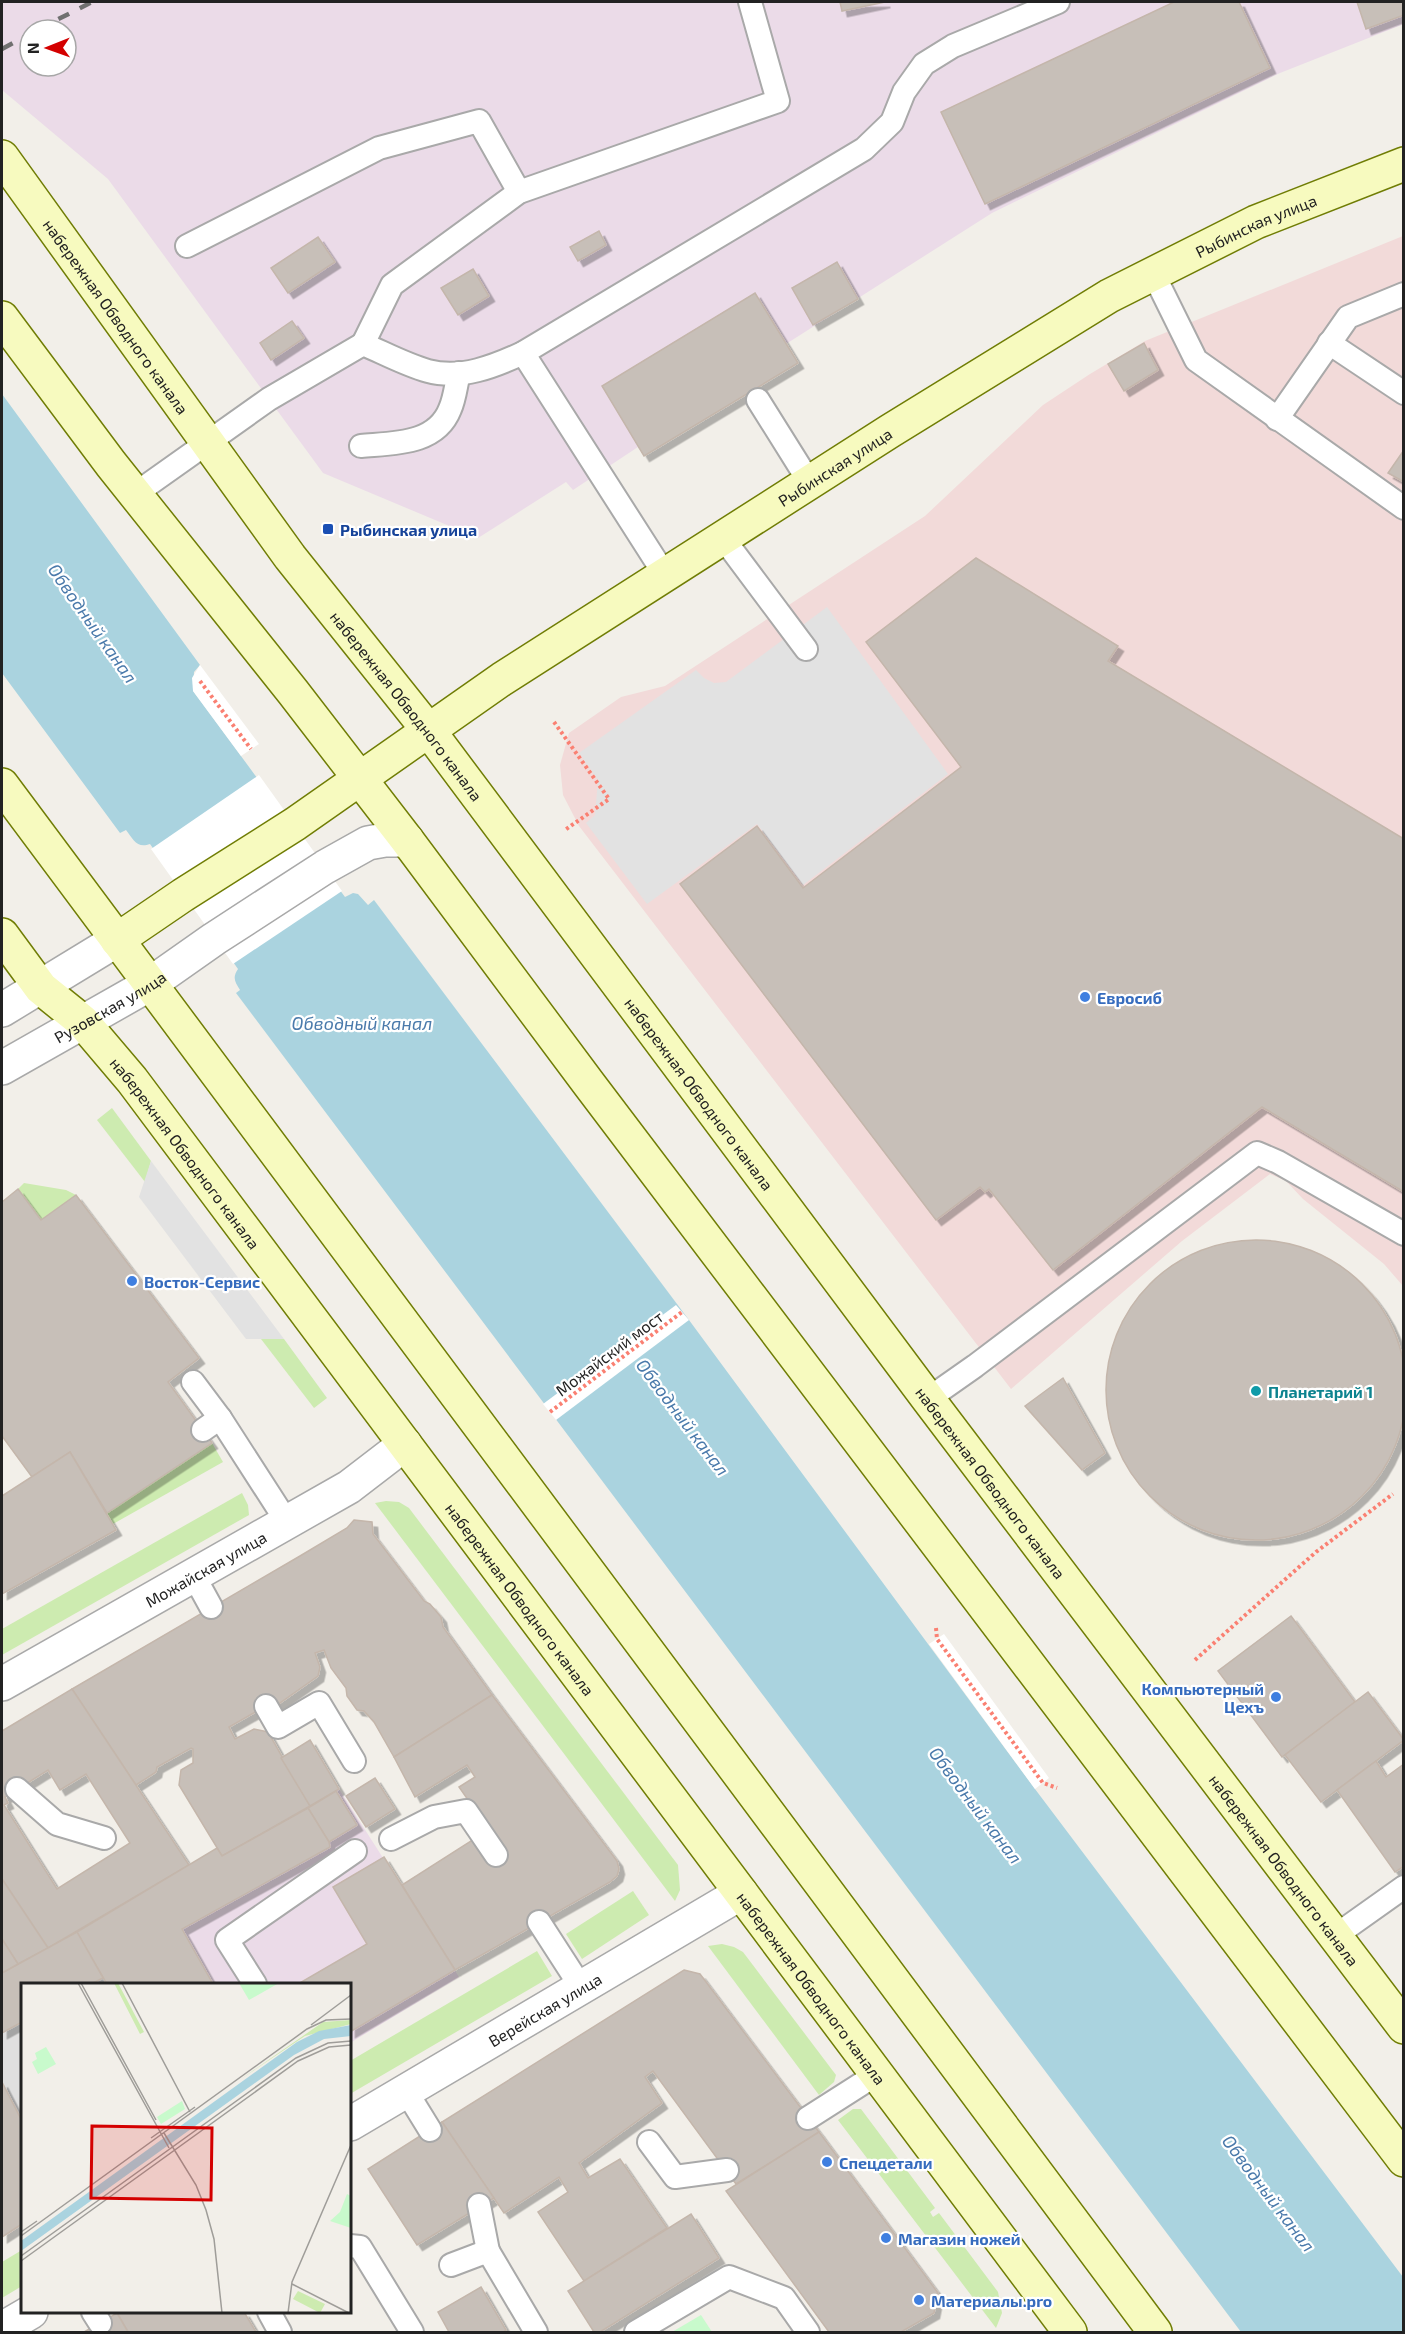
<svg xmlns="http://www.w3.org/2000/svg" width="1405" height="2334" viewBox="0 0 1405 2334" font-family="'Exo 2',sans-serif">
	<defs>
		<filter id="shadow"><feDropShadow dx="5.5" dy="5.5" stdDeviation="0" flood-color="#0004"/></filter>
	</defs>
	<rect width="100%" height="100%" fill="#f2efe9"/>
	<polygon fill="#e0dfdf" points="2,1879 48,1948 77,1932 107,1984 22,1984 22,2224 2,2237"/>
	<polygon fill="#f2dad9" points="1403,236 1403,1286 1384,1264 1303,1199 1286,1181 1270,1174 1182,1241 1011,1389 579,826 563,795 560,765 569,733 621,697 665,686 925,516 1043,405 1090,374 1145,341"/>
	<g fill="#ebdbe8" fill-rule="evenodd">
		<path d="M 2,2 L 1403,2 L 1404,24 L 1280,73 L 992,213 L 786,344 L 798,363 L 644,456 L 638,447 L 573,490 L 566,482 L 478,538 L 323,473 L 108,179 L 2,90 ZM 30,30 L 66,30 L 66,66 L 30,66 Z"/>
		<polygon points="339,1789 459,1977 350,2043 350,1984 107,1984 77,1932 217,1848 223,1855"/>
	</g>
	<g fill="#cdebb0">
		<polygon points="112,1108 151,1161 145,1182 97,1120"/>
		<polygon points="24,1183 66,1190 76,1195 41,1220 18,1189"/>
		<polygon points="261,1339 284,1339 327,1398 314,1408"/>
		<polygon points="212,1443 223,1462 113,1524 107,1513"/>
		<polygon points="242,1493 248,1505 249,1515 2,1655 2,1629"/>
		<polygon points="386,1501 399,1502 409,1508 678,1865 680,1890 675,1901 375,1503"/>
		<polygon points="633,1891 649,1915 582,1959 566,1934"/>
		<polygon points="722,1944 734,1947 743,1952 836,2075 834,2082 819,2095 708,1946"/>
		<polygon points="537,1951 552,1976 350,2094 350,2061"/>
		<polygon points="853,2109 861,2109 935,2208 930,2212 933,2217 939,2213 998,2292 1002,2313 996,2328 838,2120"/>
		<polygon points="22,2250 22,2286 2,2298 2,2262"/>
	</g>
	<polygon fill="#c8facc" points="701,2315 712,2332 672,2332"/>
	<g fill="#e2e2e2">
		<polygon points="827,607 948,774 803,885 757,824 647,904 586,823 595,815 598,780 579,753 696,670 704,678 714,683 726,682"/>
		<polygon points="151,1161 284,1339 246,1339 139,1197"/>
	</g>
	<path fill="#aad3df" d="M 2,394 L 200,665 L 194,672 L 193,691 L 345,897 L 353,893 L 358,894 L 368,905 L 374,900 L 689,1320 L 1035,1789 L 1403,2277 L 1403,2332 L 1241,2332 L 236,993 L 240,990 C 235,982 232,978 238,969 L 150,844 C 137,849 133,839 126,830 L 120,833 L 2,673 Z"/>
	<g fill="#fff">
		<polygon points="200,665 259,744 241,756 193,691 192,678"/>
		<polygon points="259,775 342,891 233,964 151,849"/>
		<polygon points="676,1305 689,1320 556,1420 543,1404"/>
		<polygon points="944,1634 1049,1778 1035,1789 929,1644"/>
	</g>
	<g fill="#c7bfb8" stroke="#c4b6ab" stroke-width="1.5" fill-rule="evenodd" filter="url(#shadow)">
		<polygon points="840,2 885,2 842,11"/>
		<polygon points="1174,2 1239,2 1270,68 985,204 941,112"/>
		<polygon points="1357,2 1404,2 1404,15 1366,29"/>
		<polygon points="599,231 606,245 578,261 570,247"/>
		<polygon points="318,237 335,262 288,293 271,268"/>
		<polygon points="837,262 858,299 813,325 792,288"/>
		<polygon points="473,269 489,296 458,315 441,288"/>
		<polygon points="755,293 798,363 644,456 602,386"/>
		<polygon points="292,321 304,338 271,360 260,343"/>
		<polygon points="1144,343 1158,370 1124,391 1108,364"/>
		<polygon points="1404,450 1404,482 1388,473"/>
		<polygon points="976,558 1118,646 1108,661 1404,839 1404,1192 1262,1107 1053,1270 989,1189 985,1192 980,1187 936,1220 680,884 757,826 803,888 961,767 866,642"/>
		<polygon points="18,1189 41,1220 76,1195 199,1358 168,1382 212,1443 107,1513 70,1452 32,1477 2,1436 2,1202"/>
		<circle cx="1256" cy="1390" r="150"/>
		<polygon points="1063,1378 1105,1453 1082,1470 1025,1406"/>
		<polygon points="70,1452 116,1530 2,1594 2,1496"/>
		<polygon points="354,1520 372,1522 373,1534 424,1601 430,1604 441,1617 443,1627 492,1695 394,1757 374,1722 364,1711 357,1710 347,1696 346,1688 331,1668 324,1650 315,1653 320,1667 318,1676 277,1705 266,1706 229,1727 235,1739 254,1729 268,1732 310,1806 222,1856 179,1785 181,1770 193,1763 193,1749 191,1748 157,1767 156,1772 136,1785 72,1689 300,1556 347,1528"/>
		<polygon points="1291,1616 1355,1702 1282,1757 1218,1671"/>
		<path d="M 72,1689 L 189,1865 L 48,1948 L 2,1879 L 2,1731 ZM 48,1770 L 60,1790 L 86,1774 L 130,1843 L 57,1889 L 4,1805 L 8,1803 L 5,1797 Z"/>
		<polygon points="1368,1692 1404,1740 1321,1802 1285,1755"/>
		<polygon points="492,1695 617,1861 619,1869 617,1876 610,1882 455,1970 402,1885 474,1839 503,1850 459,1787 475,1777 467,1765 415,1797 394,1757"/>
		<polygon points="310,1740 339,1789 310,1806 281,1758"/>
		<polygon points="1376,1761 1386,1777 1404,1764 1404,1866 1395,1872 1337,1790"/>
		<polygon points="375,1778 395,1809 366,1827 346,1796"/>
		<polygon points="336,1791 357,1825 329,1842 308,1808"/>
		<polygon points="308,1808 329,1842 330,1847 182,1929 213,1984 107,1984 77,1932 217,1848 222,1856"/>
		<polygon points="384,1857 455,1970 350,2032 350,1984 298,1984 367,1944 333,1887"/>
		<polygon points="2,1879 48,1948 18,1964 2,1939"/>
		<polygon points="77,1932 103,1978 91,1984 22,1984 22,2022 2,2033 2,1973"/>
		<polygon points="2,1939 18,1964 2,1973"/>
		<polygon points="684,1970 700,1974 819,2132 736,2184 653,2071 645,2077 662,2103 579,2163 588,2178 620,2159 667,2228 584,2281 538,2212 568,2192 559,2177 504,2213 442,2122"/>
		<polygon points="2,2082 22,2121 22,2224 2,2237"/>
		<polygon points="442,2122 494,2198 417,2245 368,2169"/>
		<polygon points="819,2132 938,2293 934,2313 901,2332 829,2332 726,2191"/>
		<polygon points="691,2214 719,2258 600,2332 594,2332 568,2291"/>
		<polygon points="481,2287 506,2330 503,2332 449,2332 438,2312"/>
		<polygon points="120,2312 244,2312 256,2332 128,2332 117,2313"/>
		<polygon points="117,2313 128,2332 84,2332 100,2323"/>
	</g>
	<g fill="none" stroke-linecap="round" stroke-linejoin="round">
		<g stroke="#a9a9a9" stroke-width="26">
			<g id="service">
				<polyline points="187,246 379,148 479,121 519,192"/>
				<polyline points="1153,273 1196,360 1404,508"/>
				<polyline points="1329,343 1404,393"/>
				<polyline points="363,344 392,285 519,192 778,101 750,2"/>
				<polyline points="523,353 665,575"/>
				<polyline points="758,400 810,483"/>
				<polyline points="1277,419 1348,317 1404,294"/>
				<path d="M 361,446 C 393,443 436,445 450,409 C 455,398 456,384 459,373"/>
				<path d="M 135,494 L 269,399 L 363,344 C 384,353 406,365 428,371 C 461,380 495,366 523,353 L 864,149 L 892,122 L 904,92 L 924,64 L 953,46 L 1058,2"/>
				<polyline points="723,538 806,649"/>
				<polyline points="193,1382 220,1418 287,1522"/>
				<polyline points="928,1399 975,1366 1257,1153 1278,1162 1404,1234"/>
				<polyline points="203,1430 220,1418"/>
				<polyline points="194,1576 211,1607"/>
				<polyline points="266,1706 278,1727 319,1703 354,1761"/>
				<polyline points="17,1789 57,1824 104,1838"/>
				<polyline points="391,1839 434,1817 466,1811 496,1855"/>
				<polyline points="539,1922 581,1987"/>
				<polyline points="1335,1936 1404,1887"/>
				<polyline points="255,1984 227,1940 355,1851"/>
				<polyline points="406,2091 430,2130"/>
				<polyline points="808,2118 877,2074"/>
				<polyline points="649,2142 675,2177 727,2170"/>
				<polyline points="479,2205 488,2251"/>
				<polyline points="350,2246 360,2247 412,2332"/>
				<polyline points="451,2265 488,2251 536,2332"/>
				<polyline points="93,2312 100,2323"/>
				<polyline points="269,2312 280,2332"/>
				<polyline points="636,2332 729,2277 784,2298 808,2332"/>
			</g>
		</g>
		<g stroke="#a9a9a9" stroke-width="36">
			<g id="minor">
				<path id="s1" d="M 2,1684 L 349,1487 L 405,1444"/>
				<path id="s2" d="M 350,2124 L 741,1893"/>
				<polyline points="2,2329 31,2312"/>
			</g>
		</g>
		<g stroke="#a9a9a9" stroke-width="36">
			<g id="tertiary">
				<polyline points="2,1010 117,940"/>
				<path id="s3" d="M 2,1068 L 150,984 L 214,939 L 325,867 L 368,843 L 385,840 L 407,840"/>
			</g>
		</g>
		<g stroke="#707d05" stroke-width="36">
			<g id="secondary">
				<path id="s4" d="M 2,157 L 290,557 L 429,731 L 928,1399 L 1404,2027"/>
				<polyline points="2,318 111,464 293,692 407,840 589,1084 1404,2160"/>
				<polyline points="2,785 1155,2332"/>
				<path id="s5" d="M 2,935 L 41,988 L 82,1021 L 132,1080 L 1070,2332"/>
				<path id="s6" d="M 117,940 L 183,895 L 295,824 L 502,679 L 890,431 L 1109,296 L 1256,222 L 1404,164"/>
			</g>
		</g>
		<g stroke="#fa8072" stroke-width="4" stroke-dasharray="3 3" stroke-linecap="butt">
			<polyline points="200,681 251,749"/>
			<polyline points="554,722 609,799 565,830"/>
			<polyline points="550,1412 682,1312"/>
			<polyline points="936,1628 937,1639 1043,1783 1057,1788"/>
			<polyline points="1195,1660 1316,1552 1393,1494"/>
		</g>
		<use href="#service" stroke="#fff" stroke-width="22"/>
		<use href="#minor" stroke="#fff" stroke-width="33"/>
		<use href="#tertiary" stroke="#fff" stroke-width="33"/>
		<use href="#secondary" stroke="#f7fabf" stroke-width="33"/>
		<g stroke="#707070" stroke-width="4.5" stroke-dasharray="12 12" stroke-linecap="butt">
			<polyline points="37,30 92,2"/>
			<polyline points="2,49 30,34"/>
		</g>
	</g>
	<rect fill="#1a4fb4" stroke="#fff" stroke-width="2" x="322" y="523" width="12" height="12" rx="3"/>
	<g fill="#3f7fe0" stroke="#fff" stroke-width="2">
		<circle cx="1085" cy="997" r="6"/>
		<circle cx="132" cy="1281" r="6"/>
		<circle cx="1276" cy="1697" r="6"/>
		<circle cx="827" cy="2162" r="6"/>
		<circle cx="886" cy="2238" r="6"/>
		<circle cx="919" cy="2300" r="6"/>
	</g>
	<circle fill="#0f9aa8" stroke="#fff" stroke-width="2" cx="1256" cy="1391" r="6"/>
	<g text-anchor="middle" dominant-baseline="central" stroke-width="4.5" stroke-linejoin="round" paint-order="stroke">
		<g font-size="16" fill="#222" stroke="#fff">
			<text stroke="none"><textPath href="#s6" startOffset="1346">Рыбинская улица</textPath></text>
			<text stroke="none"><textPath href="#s4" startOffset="196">набережная Обводного канала</textPath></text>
			<text stroke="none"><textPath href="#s6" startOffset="860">Рыбинская улица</textPath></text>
			<text stroke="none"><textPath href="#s4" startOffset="682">набережная Обводного канала</textPath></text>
			<text stroke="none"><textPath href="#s3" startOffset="124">Рузовская улица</textPath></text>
			<text stroke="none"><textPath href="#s4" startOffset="1168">набережная Обводного канала</textPath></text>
			<text stroke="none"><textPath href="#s5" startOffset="286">набережная Обводного канала</textPath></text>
			<text transform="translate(609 1353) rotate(-37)">Можайский мост</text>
			<text stroke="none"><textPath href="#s4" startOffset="1654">набережная Обводного канала</textPath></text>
			<text stroke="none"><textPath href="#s1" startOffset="234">Можайская улица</textPath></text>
			<text stroke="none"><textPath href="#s5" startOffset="844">набережная Обводного канала</textPath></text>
			<text stroke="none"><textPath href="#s4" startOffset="2140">набережная Обводного канала</textPath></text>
			<text stroke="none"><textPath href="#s5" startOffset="1330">набережная Обводного канала</textPath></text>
			<text stroke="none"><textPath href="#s2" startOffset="226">Верейская улица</textPath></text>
		</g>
		<g font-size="16" font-weight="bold" fill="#164399" stroke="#fff" text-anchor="start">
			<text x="340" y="529">Рыбинская улица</text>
		</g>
		<g font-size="16" font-weight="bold" fill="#366cbe" stroke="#fff" text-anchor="start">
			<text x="1097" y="997">Евросиб</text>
			<text x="144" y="1281">Восток-Сервис</text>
			<text x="1264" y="1688" text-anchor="end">Компьютерный<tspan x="1264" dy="18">Цехъ</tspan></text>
			<text x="839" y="2162">Спецдетали</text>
			<text x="898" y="2238">Магазин ножей</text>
			<text x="931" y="2300">Материалы.pro</text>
		</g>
		<g font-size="16" font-weight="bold" fill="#0d838f" stroke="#fff" text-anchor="start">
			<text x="1268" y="1391">Планетарий 1</text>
		</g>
		<g font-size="18" font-style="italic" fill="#4a7aab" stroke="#fff">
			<text transform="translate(93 623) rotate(55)">Обводный канал</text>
			<text x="362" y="1023">Обводный канал</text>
			<text transform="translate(683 1417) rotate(53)">Обводный канал</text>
			<text transform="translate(976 1805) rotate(53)">Обводный канал</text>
			<text transform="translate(1269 2193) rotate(53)">Обводный канал</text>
		</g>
	</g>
	<g transform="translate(21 1983)">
		<rect width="330" height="330" fill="#f2efe9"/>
		<path d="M 93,0 L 97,0 L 123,49 L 119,51 ZM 330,37 L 330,41 L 284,53 L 220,96 L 302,39 ZM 277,308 L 304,321 L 299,330 L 272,316 Z" fill="#cdebb0"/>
		<path d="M 218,0 L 258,0 L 228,17 ZM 25,64 L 35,81 L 17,91 L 11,79 L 16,76 L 14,70 ZM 161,118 L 164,126 L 140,141 L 136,134 ZM 326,211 L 330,213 L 330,245 L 309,238 L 319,229 Z" fill="#c8facc"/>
		<path d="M 330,42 L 330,53 L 303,56 L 273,72 L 0,268 L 0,258 L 276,59 L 298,48 Z" fill="#aad3df"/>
		<path fill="none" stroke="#9f9d99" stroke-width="1.5" d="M 57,0 L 148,165M 60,0 L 135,137M 101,0 L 169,129M 290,42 L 330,12M 143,150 L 175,202 L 185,227 L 193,256 L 201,330M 130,155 L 174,124M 0,249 L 16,238M 0,253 L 286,46 L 305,37 L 330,36M 0,273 L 275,75 L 307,60 L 330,58M 0,278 L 277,78 L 308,64 L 330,62M 271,301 L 328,330M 267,330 L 271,299 L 330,162"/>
		<path fill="#d40000" fill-opacity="0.15" stroke="#d40000" stroke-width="3" d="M 71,143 L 191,145 L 190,217 L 70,215 Z"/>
		<rect width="330" height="330" fill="none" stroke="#222" stroke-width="3"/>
	</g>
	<rect width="1405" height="2334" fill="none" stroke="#222222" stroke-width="6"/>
	<g transform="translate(48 48) rotate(269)"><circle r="28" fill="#ffffff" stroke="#a7a7a7" stroke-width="1.5"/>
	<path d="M0-4.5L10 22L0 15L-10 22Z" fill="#d40000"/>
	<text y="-9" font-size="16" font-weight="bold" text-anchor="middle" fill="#222222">N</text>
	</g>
</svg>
